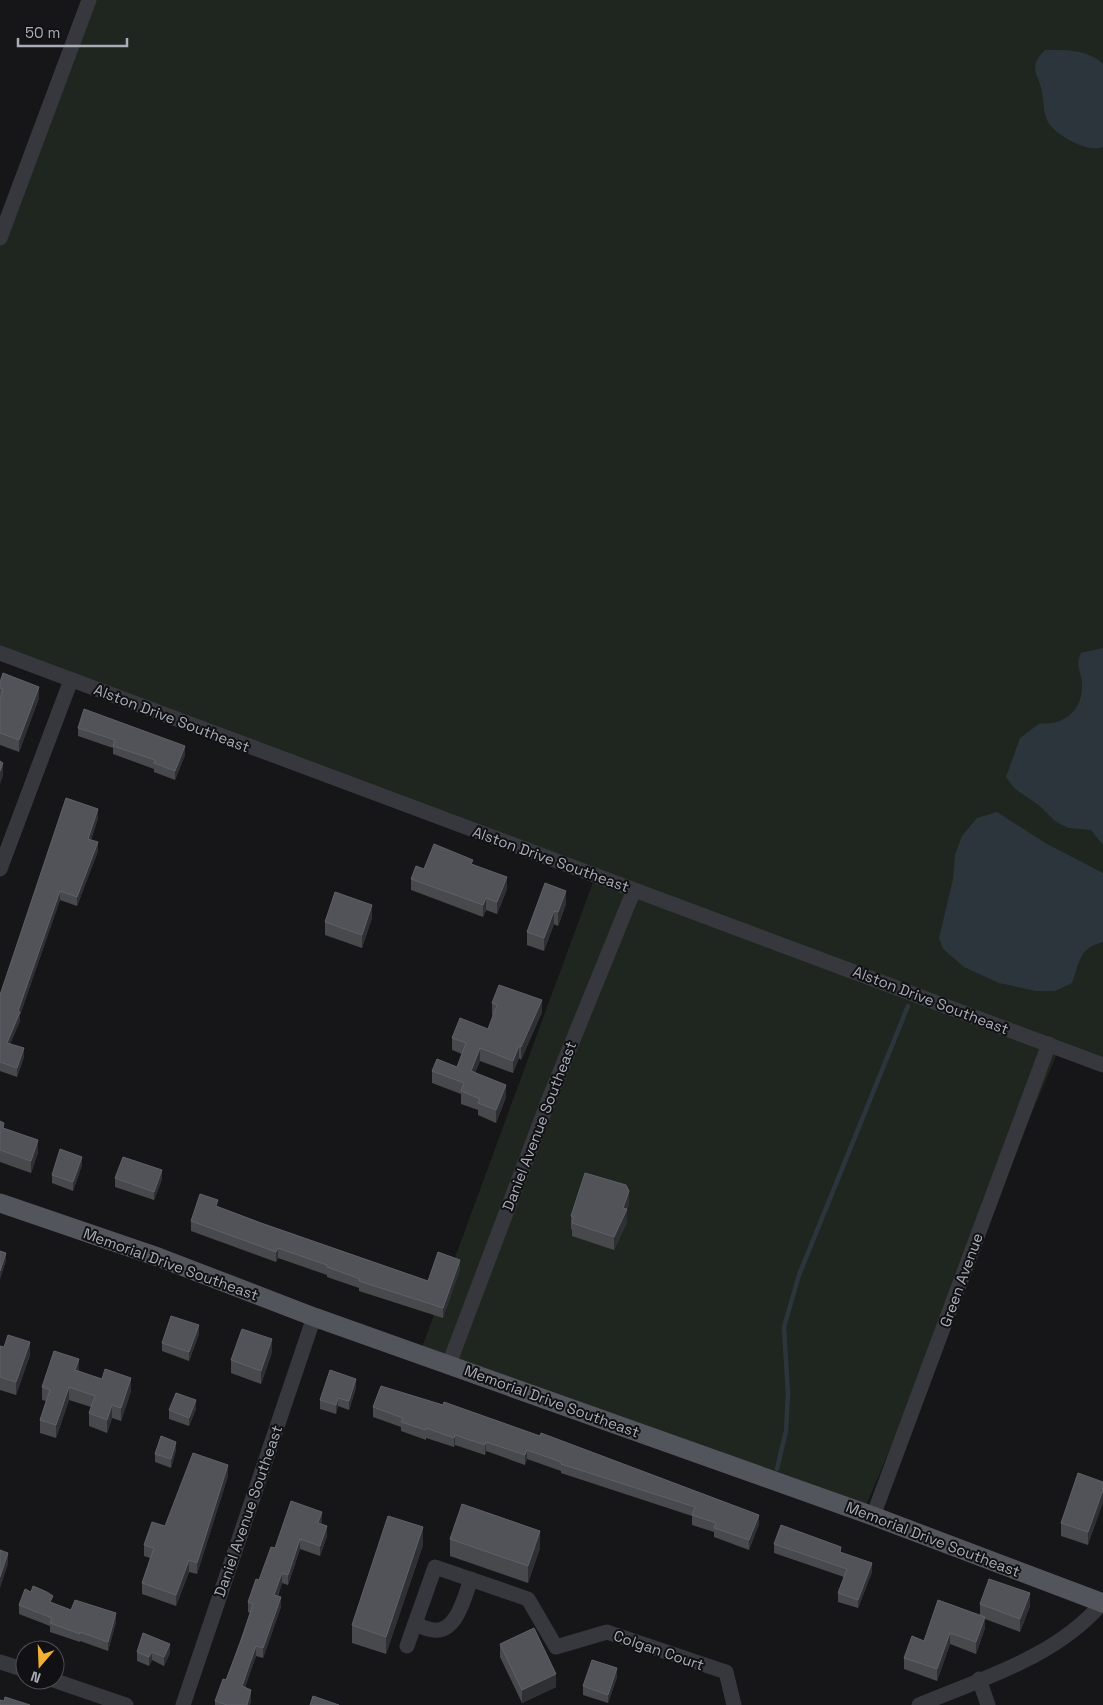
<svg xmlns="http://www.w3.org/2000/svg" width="1103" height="1705" viewBox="0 0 1103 1705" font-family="'Space Grotesk',sans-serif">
	<rect width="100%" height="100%" fill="#161618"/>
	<polygon fill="#1e261f" points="89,0 1103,0 1103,1065 1059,1049 860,1520 417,1361 596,874 0,646 0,234"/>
	<g fill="#2c353c">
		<path d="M 1045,50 C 1065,50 1088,49 1103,64 L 1103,147 C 1088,154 1053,134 1047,120 C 1043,110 1044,103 1042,93 C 1040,74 1026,69 1045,50 Z"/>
		<path d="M 1103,648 L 1103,845 L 1091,830 L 1068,828 L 1055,821 L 1040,806 L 1014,788 L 1006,777 L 1020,738 L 1040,723 C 1065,727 1084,708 1082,683 C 1081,669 1075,668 1081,653 Z"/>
		<path d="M 997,812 L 1047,844 L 1103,873 L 1103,942 C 1078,948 1080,963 1072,983 L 1055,991 L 1036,991 L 999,983 L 964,967 L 943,949 L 939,938 L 953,879 L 955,855 L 962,836 L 977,818 Z"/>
	</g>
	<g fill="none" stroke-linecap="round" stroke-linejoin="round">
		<polyline stroke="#2c353c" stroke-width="4.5" points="777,1469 786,1431 788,1394 784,1327 799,1275 908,1006"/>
		<g stroke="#37383d" stroke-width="15">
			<polyline points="0,238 89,0"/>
			<polyline points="0,653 1103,1065"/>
			<polyline points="0,869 71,680"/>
			<polyline points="449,1364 551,1094 634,890"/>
			<polyline points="873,1516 1049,1044"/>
			<path d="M 415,1624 C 421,1626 428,1630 434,1630 C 457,1633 465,1595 471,1579"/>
			<polyline points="407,1646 435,1567 528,1599 556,1647 607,1632 726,1672 734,1705"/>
			<polyline points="0,1662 25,1670"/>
			<polyline points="979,1679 988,1705"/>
			<polyline points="53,1680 126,1705"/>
			<polyline points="183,1705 314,1317"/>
			<path d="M 919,1705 C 983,1678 1057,1657 1103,1602"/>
		</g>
		<polyline stroke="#53555c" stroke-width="19" points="0,1203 158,1257 314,1317 873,1516 1103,1603"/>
	</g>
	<g fill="#47494d">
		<polygon points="0,682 39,698 19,752 0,745"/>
		<polygon points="78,728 185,755 175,780 154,772 154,769 113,754 113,748 78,736"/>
		<polygon points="98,818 91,840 98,851 77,906 60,900 20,1015 20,1021 10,1044 24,1057 17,1077 0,1071 0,995"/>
		<polygon points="473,864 507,889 497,914 486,910 483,917 411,890 411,879 424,869"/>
		<polygon points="545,883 566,904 558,926 554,924 544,951 527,945 527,932"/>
		<polygon points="372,918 362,948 325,935 325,922"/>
		<polygon points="492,1003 542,1012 521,1060 519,1058 513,1073 480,1061 475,1072 506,1097 496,1123 478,1115 478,1110 461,1104 461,1094 432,1083 432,1071 457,1067 462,1054 452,1050 452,1038 488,1029 493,1016 492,1015"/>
		<polygon points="0,1121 4,1128 38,1152 31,1173 0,1162"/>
		<polygon points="82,1165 73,1191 52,1183 52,1175"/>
		<polygon points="115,1178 162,1179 154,1200 115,1187"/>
		<polygon points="629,1204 627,1209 627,1222 614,1250 572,1236 572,1230 571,1229 571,1216"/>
		<polygon points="218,1207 261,1223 428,1281 460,1269 443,1318 359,1291 359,1288 327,1277 327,1275 278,1258 276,1262 191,1231 191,1221"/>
		<polygon points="199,1334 189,1361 162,1351 162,1343"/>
		<polygon points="0,1346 30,1355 16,1395 0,1390"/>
		<polygon points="272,1352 261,1384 231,1373 231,1360"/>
		<polygon points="79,1371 131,1391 121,1421 112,1418 107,1433 89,1426 89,1413 91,1407 69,1400 56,1438 40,1433 40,1420 46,1401 42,1400 42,1387"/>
		<polygon points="381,1386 759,1524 749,1550 714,1537 714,1532 692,1525 692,1516 561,1473 561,1471 527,1459 525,1465 486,1451 485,1455 455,1445 454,1447 426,1438 426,1440 401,1431 401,1427 373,1417 373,1407"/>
		<polygon points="356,1388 349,1410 338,1406 336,1414 320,1409 320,1400"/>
		<polygon points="196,1409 189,1426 169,1419 169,1410"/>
		<polygon points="176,1450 171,1468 155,1462 155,1454"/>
		<polygon points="228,1476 197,1574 189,1572 176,1606 142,1594 142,1583 150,1558 144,1556 144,1545 165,1526"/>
		<polygon points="1103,1482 1088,1545 1061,1536 1061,1523"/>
		<polygon points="322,1522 321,1524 327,1536 320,1556 300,1549 288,1585 282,1583 278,1596 281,1607 263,1658 256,1656 245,1687 251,1700 250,1705 215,1705 215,1701 226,1680 250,1613 248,1612 248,1602 275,1548"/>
		<polygon points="450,1539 540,1548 528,1583 450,1556"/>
		<polygon points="774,1544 841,1553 872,1572 858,1608 838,1602 838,1593 844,1577 774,1553"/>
		<polygon points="423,1545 386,1654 352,1643 352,1625"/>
		<polygon points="31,1592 53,1603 71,1610 116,1622 108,1651 80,1641 80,1642 50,1632 50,1626 19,1614 19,1605"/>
		<polygon points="980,1604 1030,1606 1020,1632 985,1619 985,1628 976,1654 950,1644 937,1681 904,1669 904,1658 924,1641 980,1615"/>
		<polygon points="143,1633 170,1653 164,1666 152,1660 149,1666 137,1661 137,1652"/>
		<polygon points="500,1644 556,1687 522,1703 500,1657"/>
		<polygon points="617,1677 608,1703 583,1695 583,1686"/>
	</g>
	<g fill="#2f3033">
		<polygon points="39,687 39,698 19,752 19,740"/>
		<polygon points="185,746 185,755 175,780 175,771"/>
		<polygon points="3,763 3,776 0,784 0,771"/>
		<polygon points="98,809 98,818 88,848 88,839"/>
		<polygon points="98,842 98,851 77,906 77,897"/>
		<polygon points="507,877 507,889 497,914 497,902"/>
		<polygon points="60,891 60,900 20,1015 20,1021 7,1051 7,1043"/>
		<polygon points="566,891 566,904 558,926 558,912"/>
		<polygon points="486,898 486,910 483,917 483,905"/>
		<polygon points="372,905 372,918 362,948 362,935"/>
		<polygon points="554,911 554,924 544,951 544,938"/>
		<polygon points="542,1000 542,1012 521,1060 521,1047"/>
		<polygon points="519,1046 519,1058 513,1073 513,1061"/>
		<polygon points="24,1048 24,1057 17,1077 17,1068"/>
		<polygon points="480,1048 480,1061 471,1083 471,1071"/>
		<polygon points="506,1085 506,1097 496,1123 496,1110"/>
		<polygon points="38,1140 38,1152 31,1173 31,1161"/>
		<polygon points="82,1157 82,1165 73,1191 73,1182"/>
		<polygon points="162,1170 162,1179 154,1200 154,1192"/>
		<polygon points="629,1191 629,1204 627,1209 627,1222 614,1250 614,1237"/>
		<polygon points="278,1248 278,1258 276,1262 276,1252"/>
		<polygon points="6,1253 6,1261 0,1280 0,1271"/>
		<polygon points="460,1260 460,1269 443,1318 443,1308"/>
		<polygon points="199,1325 199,1334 189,1361 189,1352"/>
		<polygon points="272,1339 272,1352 261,1384 261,1371"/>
		<polygon points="30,1342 30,1355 16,1395 16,1382"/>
		<polygon points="79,1359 79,1372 75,1370"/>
		<polygon points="131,1378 131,1391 121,1421 121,1408"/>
		<polygon points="356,1379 356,1388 349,1410 349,1401"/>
		<polygon points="69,1387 69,1400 56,1438 56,1425"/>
		<polygon points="338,1398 338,1406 336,1414 336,1405"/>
		<polygon points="196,1400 196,1409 189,1426 189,1418"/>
		<polygon points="112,1405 112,1418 107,1433 107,1420"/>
		<polygon points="455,1435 455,1445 454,1447 454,1438"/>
		<polygon points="176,1442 176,1450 171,1468 171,1459"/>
		<polygon points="486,1442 486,1451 485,1455 485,1445"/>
		<polygon points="527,1450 527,1459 525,1465 525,1455"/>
		<polygon points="228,1465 228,1476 197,1574 197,1563"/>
		<polygon points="1103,1490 1103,1503 1088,1545 1088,1532"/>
		<polygon points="322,1512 322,1522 318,1533 318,1523"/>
		<polygon points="759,1515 759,1524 749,1550 749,1540"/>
		<polygon points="327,1526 327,1536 320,1556 320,1546"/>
		<polygon points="423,1527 423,1545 386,1654 386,1637"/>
		<polygon points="540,1531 540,1548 528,1583 528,1566"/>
		<polygon points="300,1539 300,1549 288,1585 288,1575"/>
		<polygon points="8,1553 8,1564 0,1588 0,1577"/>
		<polygon points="189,1560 189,1572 176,1606 176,1595"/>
		<polygon points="872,1563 872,1572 858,1608 858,1600"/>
		<polygon points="282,1573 282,1583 274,1605 274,1595"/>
		<polygon points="1030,1593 1030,1606 1020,1632 1020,1619"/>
		<polygon points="281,1597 281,1607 263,1658 263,1648"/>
		<polygon points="116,1613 116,1622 108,1651 108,1642"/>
		<polygon points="985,1617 985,1628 976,1654 976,1642"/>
		<polygon points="950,1633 950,1644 937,1681 937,1669"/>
		<polygon points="170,1644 170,1653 164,1666 164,1657"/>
		<polygon points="256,1646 256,1656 242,1696 242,1686"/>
		<polygon points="152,1652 152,1660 149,1666 149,1657"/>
		<polygon points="617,1668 617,1677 608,1703 608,1695"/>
		<polygon points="556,1674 556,1687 522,1703 522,1690"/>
		<polygon points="251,1690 251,1700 250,1705 247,1705"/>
	</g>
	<g fill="#525359" stroke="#5f6168">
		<polygon points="3,673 39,687 19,740 0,733 0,699 3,689 0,688 0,682"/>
		<polygon points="84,709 185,746 175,771 154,763 155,760 113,746 115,740 78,728"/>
		<polygon points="0,761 3,763 0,771"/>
		<polygon points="66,798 98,809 88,839 98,842 77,897 60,891 18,1011 20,1012 7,1043 24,1048 17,1068 0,1062 0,995"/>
		<polygon points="434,844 473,860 471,864 507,877 497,902 486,898 483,905 411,879 416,866 424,869"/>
		<polygon points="545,883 566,891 558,912 554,911 544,938 527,932"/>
		<polygon points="335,892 372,905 362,935 325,922"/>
		<polygon points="499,985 542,1000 521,1047 519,1046 513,1061 480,1048 471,1071 506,1085 496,1110 478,1103 480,1099 461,1091 464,1083 432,1071 437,1059 457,1067 466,1043 452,1038 460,1018 488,1029 497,1005 492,1003"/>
		<polygon points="0,1121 4,1123 3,1128 38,1140 31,1161 0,1150"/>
		<polygon points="60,1149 82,1157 73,1182 52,1175"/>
		<polygon points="123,1157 162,1170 154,1192 115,1178"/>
		<polygon points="585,1173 626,1185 629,1191 623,1208 627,1209 614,1237 572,1223 574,1217 571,1216"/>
		<polygon points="200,1194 218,1200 216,1206 261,1223 428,1281 438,1252 460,1260 443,1308 359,1281 360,1279 327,1267 327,1265 278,1248 276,1252 191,1221"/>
		<polygon points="0,1251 6,1253 0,1271"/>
		<polygon points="171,1316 199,1325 189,1352 162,1343"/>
		<polygon points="242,1329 272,1339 261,1371 231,1360"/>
		<polygon points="8,1335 30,1342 16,1382 0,1377 0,1346 4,1347"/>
		<polygon points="54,1351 79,1359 75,1370 102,1379 105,1369 131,1378 121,1408 112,1405 107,1420 89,1413 95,1396 69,1387 56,1425 40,1420 50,1390 42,1387"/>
		<polygon points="330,1370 356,1379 349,1401 338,1398 336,1405 320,1400"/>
		<polygon points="381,1386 443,1405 444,1402 540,1436 541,1433 759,1515 749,1540 714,1528 716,1523 692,1515 695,1507 561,1464 561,1462 527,1450 525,1455 486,1442 485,1445 455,1435 454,1438 426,1428 426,1430 401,1422 403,1418 373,1407"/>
		<polygon points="176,1393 196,1400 189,1418 169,1410"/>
		<polygon points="161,1436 176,1442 171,1459 155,1454"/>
		<polygon points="193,1453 228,1465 197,1563 189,1560 176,1595 142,1583 154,1548 144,1545 152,1522 165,1526"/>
		<polygon points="1078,1473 1103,1482 1103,1490 1088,1532 1061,1523"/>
		<polygon points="291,1501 322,1512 318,1523 327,1526 320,1546 300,1539 288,1575 282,1573 274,1595 281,1597 263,1648 256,1646 242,1686 251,1690 247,1705 227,1705 215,1701 223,1679 226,1680 241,1641 253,1604 248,1602 256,1579 259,1580 271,1547 275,1548"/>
		<polygon points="462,1504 540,1531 528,1566 450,1539"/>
		<polygon points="388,1516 423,1527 386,1637 352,1625"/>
		<polygon points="781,1525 841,1547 840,1552 872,1563 858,1600 838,1593 847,1569 774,1544"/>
		<polygon points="0,1550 8,1553 0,1577"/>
		<polygon points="989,1579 1030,1593 1020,1619 980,1604"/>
		<polygon points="33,1586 47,1592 53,1596 50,1602 71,1610 75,1600 116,1613 108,1642 80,1632 80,1634 50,1623 52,1618 19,1605 25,1589 31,1592"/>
		<polygon points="938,1600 985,1617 976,1642 950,1633 937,1669 904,1658 912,1636 924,1641"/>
		<polygon points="534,1628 556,1674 522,1690 500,1644"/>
		<polygon points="143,1633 170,1644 164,1657 152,1652 149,1657 137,1652"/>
		<polygon points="592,1660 617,1668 608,1695 583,1686"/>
		<polygon points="313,1696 339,1705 310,1705"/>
		<polygon points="5,1697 30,1705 0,1705 0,1700 4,1701"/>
	</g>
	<g text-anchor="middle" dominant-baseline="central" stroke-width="4" stroke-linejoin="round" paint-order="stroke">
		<g font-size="15" fill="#a8adb8" stroke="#111113">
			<text transform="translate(172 718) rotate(21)">Alston Drive Southeast</text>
			<text transform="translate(551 859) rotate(20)">Alston Drive Southeast</text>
			<text transform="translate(931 1000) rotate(21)">Alston Drive Southeast</text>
			<text transform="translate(539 1126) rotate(-69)">Daniel Avenue Southeast</text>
			<text transform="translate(171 1264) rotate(20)">Memorial Drive Southeast</text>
			<text transform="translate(961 1280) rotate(-70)">Green Avenue</text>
			<text transform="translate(552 1401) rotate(20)">Memorial Drive Southeast</text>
			<text transform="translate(248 1511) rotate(-71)">Daniel Avenue Southeast</text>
			<text transform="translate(933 1539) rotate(21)">Memorial Drive Southeast</text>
			<text transform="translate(659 1650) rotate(19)">Colgan Court</text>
		</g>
	</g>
	<g transform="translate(40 1665) rotate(199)"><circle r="24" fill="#111113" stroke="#4d4f55"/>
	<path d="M0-4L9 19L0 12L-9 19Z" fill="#f2b134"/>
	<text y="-8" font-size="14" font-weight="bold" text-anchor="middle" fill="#a8adb8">N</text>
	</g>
	<path d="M18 38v8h109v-8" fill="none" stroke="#a8adb8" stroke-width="2.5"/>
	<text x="25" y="38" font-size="15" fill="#a8adb8" stroke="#111113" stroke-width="4" paint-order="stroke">50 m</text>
</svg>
